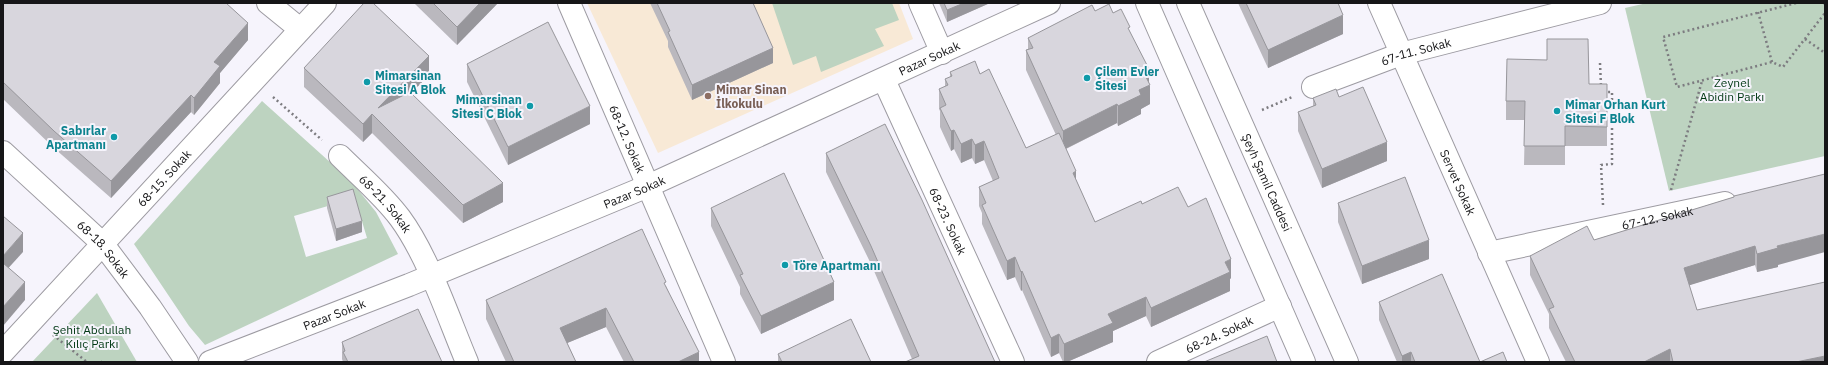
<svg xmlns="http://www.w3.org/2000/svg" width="1828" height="365" viewBox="0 0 1828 365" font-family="'IBM Plex Sans',sans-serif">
	<rect width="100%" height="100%" fill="#f6f4fc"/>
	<polygon fill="#f8e9d6" points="587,3 899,3 913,39 658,153"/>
	<g fill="#bdd3c0" fill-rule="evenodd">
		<polygon points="772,3 892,3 899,20 875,29 884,46 821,72 816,56 793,65"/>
		<polygon points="1647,3 1825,3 1825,156 1669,191 1625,8"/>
		<path d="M 262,101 L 351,181 L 376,212 L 398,254 L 205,345 L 189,326 L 134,244 ZM 355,198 L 367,238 L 306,257 L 294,216 Z"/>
		<polygon points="97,293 137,362 32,362"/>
	</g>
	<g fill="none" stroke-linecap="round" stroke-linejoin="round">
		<g stroke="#9d9ba2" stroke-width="24">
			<g id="street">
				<polyline points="268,3 300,29"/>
				<path id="s1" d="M 569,3 L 724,362"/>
				<polyline points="920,3 942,53"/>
				<path id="s2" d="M 1379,3 L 1538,362"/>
				<path id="s3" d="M 884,80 L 1013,362"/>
				<path id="s4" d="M 1313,87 L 1401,54 L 1600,3"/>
				<path id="s5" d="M 3,152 L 102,243 L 150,307 L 187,362"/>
				<path id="s6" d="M 340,156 C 360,176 383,195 400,218 C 428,256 448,317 467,362"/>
				<path id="s7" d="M 1489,253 L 1725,203"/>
				<path id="s8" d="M 3,352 L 325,3"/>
				<path id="s9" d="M 210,362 L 409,285 L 648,186 L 1049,3"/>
				<path id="s10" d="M 1158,362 L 1280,306"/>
			</g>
		</g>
		<g stroke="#9d9ba2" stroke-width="24">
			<g id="primary">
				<polyline points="1147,3 1304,362"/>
				<path id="s11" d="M 1188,3 L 1347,362"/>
			</g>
		</g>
		<g stroke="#7d7c80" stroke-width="2.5" stroke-dasharray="2 3" stroke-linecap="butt">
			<polyline points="1796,3 1663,37 1677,87 1772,62 1783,67 1825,13"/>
			<polyline points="1824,3 1825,4"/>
			<polyline points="1758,12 1772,62"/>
			<polyline points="1805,39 1825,53"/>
			<polyline points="1600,63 1601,86"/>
			<polyline points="273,97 322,140"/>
			<polyline points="1262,110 1292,97"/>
			<polyline points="1671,190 1702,81"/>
			<polyline points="1603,205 1601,165 1612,164 1612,92 1605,92"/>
			<polyline points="53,335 87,362"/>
			<polyline points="101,362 102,362"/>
		</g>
		<use href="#street" stroke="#fff" stroke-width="22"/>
		<use href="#primary" stroke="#fff" stroke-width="22"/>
	</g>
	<g fill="#bab8be">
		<polygon points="3,3 248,40 220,73 220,83 194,115 191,112 111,198 54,148 3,99"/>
		<polygon points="414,3 498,3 457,45"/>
		<polygon points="650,3 753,3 773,63 692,100 668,47 668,41"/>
		<polygon points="939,3 990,3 947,22"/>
		<polygon points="1238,3 1338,3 1343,34 1268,68"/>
		<polygon points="1095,11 1113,13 1130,32 1149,82 1150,104 1141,109 1141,114 1118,126 1117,123 1066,149 1076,180 1095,222 1142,204 1188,207 1231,278 1230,279 1230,291 1151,327 1146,316 1113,331 1113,342 1067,362 1063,362 1059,353 1051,357 1022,290 1021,291 1015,277 1007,280 982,224 982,213 979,206 979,187 993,181 984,160 975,164 972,158 961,163 954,149 951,151 940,127 940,111 939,109 939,89 945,87 945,79 950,77 950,72 980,74 1026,148 1056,135 1026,70 1026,50 1028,50 1028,38"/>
		<polygon points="467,64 590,124 508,165 467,82"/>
		<polygon points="304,68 429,75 411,93 503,202 463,223 372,133 363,142 304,87"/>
		<polygon points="1589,84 1607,84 1607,146 1565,146 1565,165 1524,165 1525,120 1506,120 1506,101"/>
		<polygon points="1339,97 1387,161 1322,188 1298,131 1298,112 1313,106 1313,98"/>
		<polygon points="826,153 995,362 912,359 871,264 826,172"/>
		<polygon points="1734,196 1778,265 1778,267 1757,272 1755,265 1689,285 1697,310 1825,362 1566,362 1549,328 1549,314 1530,275 1530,256 1594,240 1734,197"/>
		<polygon points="327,197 362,232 336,241 327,208"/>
		<polygon points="1338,203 1429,259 1362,284 1338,222"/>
		<polygon points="711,208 834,300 761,334 740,294 740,287 711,226"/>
		<polygon points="666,286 699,362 624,362 606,327 567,343 576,362 506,362 486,319 486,300"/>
		<polygon points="1379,302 1480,362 1507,362 1397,362 1379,320"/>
		<polygon points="342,342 442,362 343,362 342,359"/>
		<polygon points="778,354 871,362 778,362"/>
	</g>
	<g fill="#97969b">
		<polygon points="480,3 498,3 457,45 457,27"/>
		<polygon points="964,3 990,3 947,22 947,10"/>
		<polygon points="1343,15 1343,34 1268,68 1268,50"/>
		<polygon points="248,23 248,40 220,73 220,83 194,115 194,98 214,62"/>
		<polygon points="773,48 773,63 692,100 692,85"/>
		<polygon points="429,56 429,75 381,124 378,108"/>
		<polygon points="1149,69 1149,86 1150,85 1150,104 1141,109 1141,114 1118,126 1118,106 1139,90 1143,71"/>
		<polygon points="191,95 191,112 111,198 111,181"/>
		<polygon points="1117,104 1117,123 1063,150 1063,131"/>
		<polygon points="590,106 590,124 508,165 508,147"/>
		<polygon points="372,114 372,133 363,142 363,124"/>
		<polygon points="954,130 954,149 951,151 951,131"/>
		<polygon points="972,139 972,158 961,163 961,144"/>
		<polygon points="984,141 984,160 975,164 975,145"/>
		<polygon points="1387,142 1387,161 1322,188 1322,169"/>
		<polygon points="1076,171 1076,191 1073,173"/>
		<polygon points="503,183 503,202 463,223 463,205"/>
		<polygon points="362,221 362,232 336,241 336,229"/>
		<polygon points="23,233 23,252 3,274 3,256"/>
		<polygon points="1825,234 1825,252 1778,265 1778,267 1757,272 1757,254 1777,246"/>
		<polygon points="1429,240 1429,259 1362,284 1362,266"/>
		<polygon points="1755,246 1755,265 1684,287 1684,268"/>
		<polygon points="1015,257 1015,277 1007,280 1007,261"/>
		<polygon points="1231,259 1231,278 1230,279 1230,291 1151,327 1151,308 1225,262"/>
		<polygon points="1022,271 1022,290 1021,291 1021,272"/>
		<polygon points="25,282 25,300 3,326 3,307"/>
		<polygon points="834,282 834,300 761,334 761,316"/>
		<polygon points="1146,297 1146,316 1113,331 1113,342 1067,362 1064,362 1064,344 1108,314"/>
		<polygon points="606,308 606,327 560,346 560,328"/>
		<polygon points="1059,334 1059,353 1051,357 1051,338"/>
		<polygon points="1670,349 1670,362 1644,362"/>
		<polygon points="699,352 699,362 678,362"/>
		<polygon points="1411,352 1411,362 1402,362 1402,356"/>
		<polygon points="1825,356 1825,362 1796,362"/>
	</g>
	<g fill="#d8d6dd" stroke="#97969b">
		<polygon points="3,3 226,3 248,23 214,62 220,66 194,98 191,95 111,181 54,131 3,82"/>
		<polygon points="364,3 373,3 429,56 378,108 410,92 503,183 463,205 372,114 363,124 304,68"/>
		<polygon points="433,3 480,3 457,27"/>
		<polygon points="657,3 753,3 773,48 692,85 668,32 670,31"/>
		<polygon points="944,3 964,3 947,10"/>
		<polygon points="1246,3 1338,3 1343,15 1268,50"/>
		<polygon points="1109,4 1113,13 1121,9 1130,27 1128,28 1149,69 1143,71 1150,85 1139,90 1141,95 1118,106 1117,104 1063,131 1026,50 1033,48 1028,38 1092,5 1095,11"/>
		<polygon points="548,22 590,106 508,147 467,64"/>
		<polygon points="1547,39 1588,39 1589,84 1607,84 1607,127 1565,126 1565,146 1524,146 1525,101 1506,101 1507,59 1547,60"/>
		<polygon points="975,61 980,74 989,69 1026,148 1059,133 1076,171 1073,173 1095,222 1141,201 1142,204 1178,187 1188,207 1206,198 1231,259 1225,262 1230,272 1151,308 1146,297 1108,314 1113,323 1064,344 1059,334 1051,338 1022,271 1021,272 1015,257 1007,261 982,205 986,203 979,187 999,178 984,141 975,145 972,139 961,144 954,130 951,131 940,108 946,105 939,89 948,85 945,79 952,76 950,72"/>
		<polygon points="1363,87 1387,142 1322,169 1298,112 1316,105 1313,98 1336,89 1339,97"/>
		<polygon points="885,124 922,200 995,362 905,362 919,356 871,246 826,153"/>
		<polygon points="784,173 834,282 761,316 740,275 743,274 711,208"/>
		<polygon points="1825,174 1825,234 1777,246 1778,248 1757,254 1755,246 1684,268 1697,310 1825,282 1825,356 1796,362 1673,362 1670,349 1644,362 1575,362 1549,309 1554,307 1530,256 1587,226 1594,240 1734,197 1734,196"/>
		<polygon points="1405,177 1429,240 1362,266 1338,203"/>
		<polygon points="353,189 362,221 336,229 327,197"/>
		<polygon points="3,216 23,233 3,256"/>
		<polygon points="642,229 666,282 664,283 699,352 678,362 634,362 606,308 560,328 576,362 514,362 486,300"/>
		<polygon points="3,263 25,282 3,307"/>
		<polygon points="1442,274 1480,362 1503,352 1507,362 1415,362 1411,352 1402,356 1379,302"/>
		<polygon points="418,309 442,362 348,362 343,352 345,351 342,342"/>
		<polygon points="851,319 871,362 782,362 778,354"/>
		<polygon points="1267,336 1277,362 1204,362"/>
	</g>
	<g fill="#0f9aa8" stroke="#f6f4fc" stroke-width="1.5">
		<circle cx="1087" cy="78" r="4"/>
		<circle cx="367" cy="82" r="4"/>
		<circle cx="530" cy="106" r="4"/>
		<circle cx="1557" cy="111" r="4"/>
		<circle cx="114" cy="137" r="4"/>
		<circle cx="785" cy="265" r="4"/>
	</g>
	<circle fill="#8d6e63" stroke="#f6f4fc" stroke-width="1.5" cx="708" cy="96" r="4"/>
	<g text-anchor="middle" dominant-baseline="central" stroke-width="4" stroke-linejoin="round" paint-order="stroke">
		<g font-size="12" fill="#161618" stroke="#f6f4fc">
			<text stroke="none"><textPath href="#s4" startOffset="109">67-11. Sokak</textPath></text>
			<text stroke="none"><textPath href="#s9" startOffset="781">Pazar Sokak</textPath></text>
			<text stroke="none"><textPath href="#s1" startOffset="148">68-12. Sokak</textPath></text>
			<text stroke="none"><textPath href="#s8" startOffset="237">68-15. Sokak</textPath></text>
			<text stroke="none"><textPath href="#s11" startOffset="196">Şeyh Şamil Caddesi</textPath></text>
			<text stroke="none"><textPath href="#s2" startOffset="196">Servet Sokak</textPath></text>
			<text stroke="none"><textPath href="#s9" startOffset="457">Pazar Sokak</textPath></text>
			<text stroke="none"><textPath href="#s6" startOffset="66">68-21. Sokak</textPath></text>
			<text stroke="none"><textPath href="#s7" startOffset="172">67-12. Sokak</textPath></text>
			<text stroke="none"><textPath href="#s3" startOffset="155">68-23. Sokak</textPath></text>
			<text stroke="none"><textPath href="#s5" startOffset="140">68-18. Sokak</textPath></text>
			<text stroke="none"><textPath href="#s9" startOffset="133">Pazar Sokak</textPath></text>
			<text stroke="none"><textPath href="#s10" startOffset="67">68-24. Sokak</textPath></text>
		</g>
		<g font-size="12" font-weight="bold" fill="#0d838f" stroke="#f6f4fc" text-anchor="start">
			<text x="1095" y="71">Çilem Evler<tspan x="1095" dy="14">Sitesi</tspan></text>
			<text x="375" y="75">Mimarsinan<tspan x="375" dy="14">Sitesi A Blok</tspan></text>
			<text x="522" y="99" text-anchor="end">Mimarsinan<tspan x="522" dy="14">Sitesi C Blok</tspan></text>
			<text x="1565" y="104">Mimar Orhan Kurt<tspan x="1565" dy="14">Sitesi F Blok</tspan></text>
			<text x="106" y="130" text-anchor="end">Sabırlar<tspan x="106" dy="14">Apartmanı</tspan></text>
			<text x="793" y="265">Töre Apartmanı</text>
		</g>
		<g font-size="12" fill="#003813" stroke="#f6f4fc">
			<text x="1732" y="82">Zeynel<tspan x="1732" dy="14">Abidin Parkı</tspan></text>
			<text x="92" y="329">Şehit Abdullah<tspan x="92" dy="14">Kılıç Parkı</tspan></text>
		</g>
		<g font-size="12" font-weight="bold" fill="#785e54" stroke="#f6f4fc" text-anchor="start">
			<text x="716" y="89">Mimar Sinan<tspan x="716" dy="14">İlkokulu</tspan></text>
		</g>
	</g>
	<rect width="1828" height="365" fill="none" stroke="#161618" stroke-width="8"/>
</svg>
